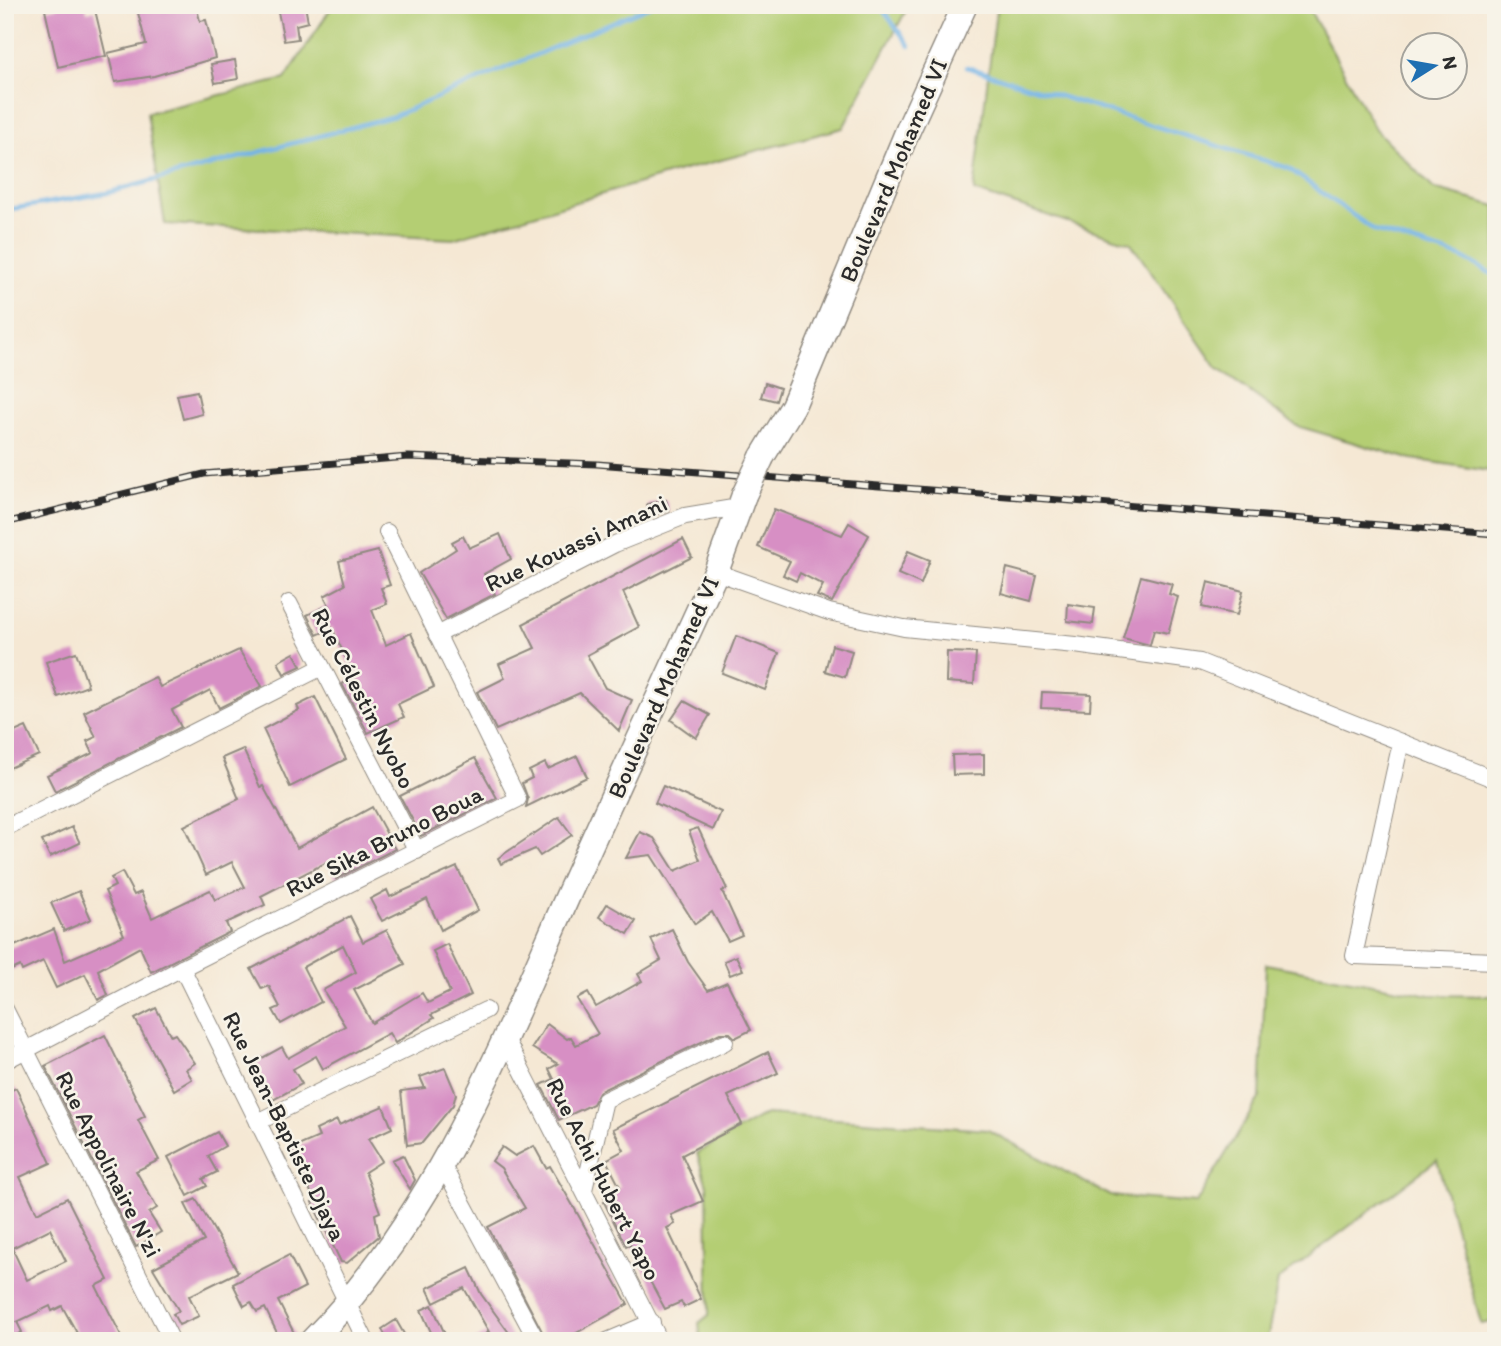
<svg xmlns="http://www.w3.org/2000/svg" width="1501" height="1346" viewBox="0 0 1501 1346" font-family="Itim,sans-serif">
	<rect width="100%" height="100%" fill="#f7f3e8"/>
	<filter id="ink" filterUnits="userSpaceOnUse"><feTurbulence type="fractalNoise" baseFrequency=".0143" numOctaves="2"/><feDisplacementMap in="SourceGraphic" scale="14" xChannelSelector="R" yChannelSelector="G"/><feConvolveMatrix kernelMatrix="1 2 1 2 8 2 1 2 1" color-interpolation-filters="sRGB"/></filter>
	<filter id="wash" filterUnits="userSpaceOnUse"><feTurbulence type="fractalNoise" baseFrequency=".00686" numOctaves="4" result="noise"/><feDisplacementMap in="SourceGraphic" scale="28" xChannelSelector="R" yChannelSelector="G"/><feGaussianBlur stdDeviation="1.57" result="paint"/><feColorMatrix in="noise" values="0 0 0 0 0 0 0 0 0 0 0 0 0 0 0 0 0 1.4 0 .05"/><feComposite in="paint" operator="in"/></filter>
	<g filter="url(#wash)">
		<rect width="100%" height="100%" fill="#f5e8d4"/>
		<g fill="#b4ce73" stroke="#707c4f" stroke-width="2">
			<polygon points="333,5 909,5 843,128 676,172 453,239 165,224 147,113 285,79"/>
			<polygon points="1000,5 1307,5 1375,129 1434,189 1496,206 1496,472 1406,458 1297,426 1217,368 1131,243 974,191 996,11"/>
			<polygon points="1266,964 1430,995 1496,996 1496,1321 1481,1324 1437,1160 1278,1280 1267,1341 701,1341 699,1323 709,1315 707,1186 697,1153 766,1114 988,1130 1110,1196 1196,1203 1260,1097"/>
		</g>
		<g fill="none" stroke-linecap="round" stroke-linejoin="round">
			<g stroke="#73b4e7" stroke-width="4.5">
				<polyline points="879,5 910,46"/>
				<polyline points="967,67 1288,168 1375,231 1461,257 1496,276"/>
				<polyline points="5,210 107,193 394,116 652,5"/>
			</g>
		</g>
		<g id="blocks">
			<g fill="#d78fc4" fill-rule="evenodd">
				<polygon points="67,5 86,5 87,12 95,10 106,56 58,67 45,10"/>
				<polygon points="136,5 196,5 200,21 206,20 215,58 154,76 115,82 108,53 146,44"/>
				<polygon points="285,5 305,5 308,22 296,25 298,39 284,41 277,7"/>
				<polygon points="235,60 238,79 215,83 211,64"/>
				<polygon points="765,383 780,388 776,401 761,397"/>
				<polygon points="197,391 202,414 183,419 177,395"/>
				<polygon points="666,500 669,511 649,516 647,504"/>
				<polygon points="774,509 842,535 849,523 869,535 832,602 817,596 823,585 800,573 796,581 783,575 790,561 758,547"/>
				<polygon points="500,534 511,559 484,574 495,594 446,619 419,573 456,549 452,542 463,536 469,548"/>
				<polygon points="683,539 692,557 623,592 639,627 587,655 605,688 632,700 619,731 580,693 496,730 477,692 505,678 499,664 535,648 523,624"/>
				<polygon points="378,551 390,585 381,588 387,604 372,610 386,645 411,633 434,687 398,704 404,717 368,733 342,684 355,678 332,628 317,635 307,615 329,605 324,596 345,585 339,561"/>
				<polygon points="908,551 930,560 921,584 898,574"/>
				<polygon points="1007,568 1037,576 1031,601 1001,593"/>
				<polygon points="1141,576 1172,584 1169,594 1178,597 1168,633 1154,630 1150,645 1123,638"/>
				<polygon points="1208,582 1243,591 1237,615 1202,607"/>
				<polygon points="1068,604 1095,608 1093,624 1067,621"/>
				<polygon points="736,636 779,653 765,690 722,673"/>
				<polygon points="832,645 852,651 845,677 825,671"/>
				<polygon points="239,650 262,686 219,708 210,690 172,710 181,727 55,791 47,775 93,753 87,741 96,737 84,712 155,677 160,687"/>
				<polygon points="76,652 88,686 58,697 46,662"/>
				<polygon points="947,652 976,653 974,684 946,682"/>
				<polygon points="294,653 301,666 284,674 278,662"/>
				<polygon points="1042,692 1091,694 1090,710 1041,708"/>
				<polygon points="315,697 346,759 290,787 263,729 299,710 297,706"/>
				<polygon points="684,701 710,715 696,738 671,720"/>
				<polygon points="26,727 39,755 5,770 5,736"/>
				<polygon points="243,749 260,787 263,786 297,848 372,807 395,849 336,879 327,862 261,896 265,905 226,923 230,932 151,972 140,947 98,970 108,995 98,1000 85,974 56,988 43,961 22,971 20,966 5,973 5,950 54,929 65,961 124,935 105,891 115,886 111,878 122,872 134,895 141,892 152,918 210,890 215,900 245,887 232,862 206,875 184,826 239,799 222,758"/>
				<polygon points="984,754 984,774 953,775 952,755"/>
				<polygon points="577,756 587,777 526,807 528,799 522,783 532,778 529,771 545,763 548,769"/>
				<polygon points="475,758 497,798 421,836 400,796"/>
				<polygon points="663,786 721,812 713,830 655,803"/>
				<polygon points="559,817 572,835 540,856 535,849 501,864 498,858"/>
				<polygon points="72,827 80,843 50,857 42,841"/>
				<polygon points="698,828 727,889 722,891 742,935 728,941 712,912 695,924 651,855 626,858 640,832 654,838 675,871 700,860 689,831"/>
				<polygon points="457,867 478,910 441,930 427,899 382,921 370,899 387,890 390,897"/>
				<polygon points="79,891 91,919 64,931 51,903"/>
				<polygon points="607,904 636,921 628,934 599,917"/>
				<polygon points="350,916 363,942 387,930 405,964 354,990 372,1023 422,993 428,1003 450,992 433,951 447,944 471,995 431,1015 434,1018 395,1043 389,1033 323,1069 316,1056 293,1069 302,1084 273,1100 253,1063 282,1047 288,1058 345,1026 323,990 356,972 343,945 303,967 321,1002 281,1024 273,1010 280,1007 269,986 262,989 251,969"/>
				<polygon points="672,929 688,962 708,990 727,982 751,1030 735,1038 730,1033 720,1033 600,1091 593,1104 559,1120 541,1085 554,1079 549,1069 558,1064 532,1048 547,1024 567,1039 571,1037 576,1045 598,1034 577,999 588,993 596,1007 642,981 638,974 661,960 651,939"/>
				<polygon points="736,956 743,970 730,975 724,961"/>
				<polygon points="156,1008 171,1036 175,1034 195,1063 186,1069 192,1079 174,1090 135,1019"/>
				<polygon points="105,1035 145,1116 138,1120 159,1160 136,1171 157,1208 149,1213 161,1232 136,1247 45,1066"/>
				<polygon points="768,1052 778,1073 728,1096 742,1124 682,1155 703,1201 671,1215 675,1224 667,1228 701,1299 684,1307 681,1302 665,1309 630,1244 626,1246 604,1202 607,1201 604,1196 620,1187 606,1160 624,1150 613,1129"/>
				<polygon points="445,1068 456,1094 453,1105 422,1143 407,1145 401,1091 425,1088 420,1077"/>
				<path d="M 16,1088 L 51,1163 L 20,1177 L 37,1213 L 67,1198 L 108,1280 L 96,1286 L 122,1337 L 115,1341 L 61,1341 L 77,1333 L 62,1306 L 52,1311 L 50,1306 L 17,1322 L 22,1332 L 5,1341 L 5,1093 ZM 50,1229 L 66,1261 L 27,1280 L 12,1248 Z"/>
				<polygon points="383,1106 392,1128 368,1139 382,1161 365,1172 380,1212 375,1214 379,1236 347,1263 341,1262 312,1202 315,1201 291,1149 319,1137 316,1130 337,1120 339,1125"/>
				<polygon points="217,1132 225,1146 208,1156 217,1172 203,1179 207,1186 188,1196 168,1157"/>
				<polygon points="534,1146 546,1168 550,1166 576,1211 628,1304 562,1341 547,1341 488,1227 525,1208 501,1168 492,1161 502,1147 515,1156"/>
				<polygon points="403,1155 415,1180 410,1189 392,1160"/>
				<polygon points="196,1199 238,1272 189,1296 199,1316 179,1325 173,1314 179,1311 153,1268 204,1241 185,1204"/>
				<polygon points="289,1255 305,1287 278,1301 298,1341 281,1341 265,1308 257,1312 251,1302 244,1306 233,1284"/>
				<polygon points="469,1268 481,1294 515,1341 474,1341 489,1332 464,1288 434,1303 427,1288"/>
				<polygon points="432,1305 448,1341 435,1341 421,1310"/>
				<polygon points="396,1320 408,1341 388,1341 382,1329"/>
			</g>
		</g>
	</g>
	<g filter="url(#ink)">
		<use href="#blocks" fill-opacity="0" stroke="#908a80" stroke-width="2"/>
		<g fill="none" stroke-linecap="round" stroke-linejoin="round">
			<g stroke="#908a80" stroke-width="18">
				<g id="minor">
					<polyline points="716,572 829,612 904,628 1075,645 1200,662 1496,780"/>
					<polyline points="289,603 417,851"/>
					<polyline points="437,635 615,544 685,516 739,507"/>
					<polyline points="1401,742 1354,956 1496,961"/>
					<polyline points="5,828 322,667"/>
					<polyline points="182,968 366,1341"/>
					<polyline points="5,1009 172,1341"/>
					<polyline points="506,1039 660,1341"/>
					<polyline points="5,1061 182,968 518,799 387,532"/>
					<polyline points="258,1122 486,1010"/>
					<polyline points="443,1166 537,1341"/>
					<polyline points="584,1190 605,1100 725,1042"/>
					<polyline points="607,1341 652,1322"/>
				</g>
			</g>
			<g stroke="#908a80" stroke-width="27">
				<g id="primary">
					<polyline points="762,457 793,406 908,130 965,5"/>
					<path d="M 312,1341 C 432,1219 495,1062 562,909 C 612,796 665,684 716,572 L 744,495"/>
				</g>
			</g>
			<use href="#minor" stroke="#fff" stroke-width="16"/>
			<use href="#primary" stroke="#fff" stroke-width="24"/>
			<g stroke="#2b2b2b" stroke-width="7">
				<polyline id="rail" points="5,523 204,474 408,457 597,464 1496,534"/>
			</g>
			<use href="#rail" stroke="#f7f3e8" stroke-width="4.5" stroke-dasharray="13" stroke-linecap="butt"/>
			<g stroke="#908a80" stroke-width="27" stroke-linecap="butt">
				<polyline id="primary-bridge" points="744,495 762,457"/>
			</g>
			<use href="#primary-bridge" stroke="#fff" stroke-width="24"/>
		</g>
	</g>
	<g text-anchor="middle" dominant-baseline="central" stroke-width="5" stroke-linejoin="round" paint-order="stroke">
		<g font-size="24" fill="#2b2b2b" stroke="#f7f3e8">
			<text transform="translate(893 170) rotate(-67)">Boulevard Mohamed VI</text>
			<text transform="translate(576 543) rotate(-25)">Rue Kouassi Amani</text>
			<text transform="translate(663 687) rotate(-66)">Boulevard Mohamed VI</text>
			<text transform="translate(364 698) rotate(63)">Rue Célestin Nyobo</text>
			<text transform="translate(384 841) rotate(-27)">Rue Sika Bruno Boua</text>
			<text transform="translate(285 1126) rotate(64)">Rue Jean-Baptiste Djaya</text>
			<text transform="translate(109 1164) rotate(63)">Rue Appolinaire N'zi</text>
			<text transform="translate(604 1179) rotate(63)">Rue Achi Hubert Yapo</text>
		</g>
	</g>
	<rect width="1501" height="1346" fill="none" stroke="#f7f3e8" stroke-width="28"/>
	<g transform="translate(1434 66) rotate(79)"><circle r="33" fill="#f7f3e8" stroke="#a5a39c" stroke-width="2"/>
	<path d="M0-5L12 26L0 18L-12 26Z" fill="#1f6fb2"/>
	<text y="-10" font-size="19" font-weight="bold" text-anchor="middle" fill="#2b2b2b">N</text>
	</g>
</svg>
